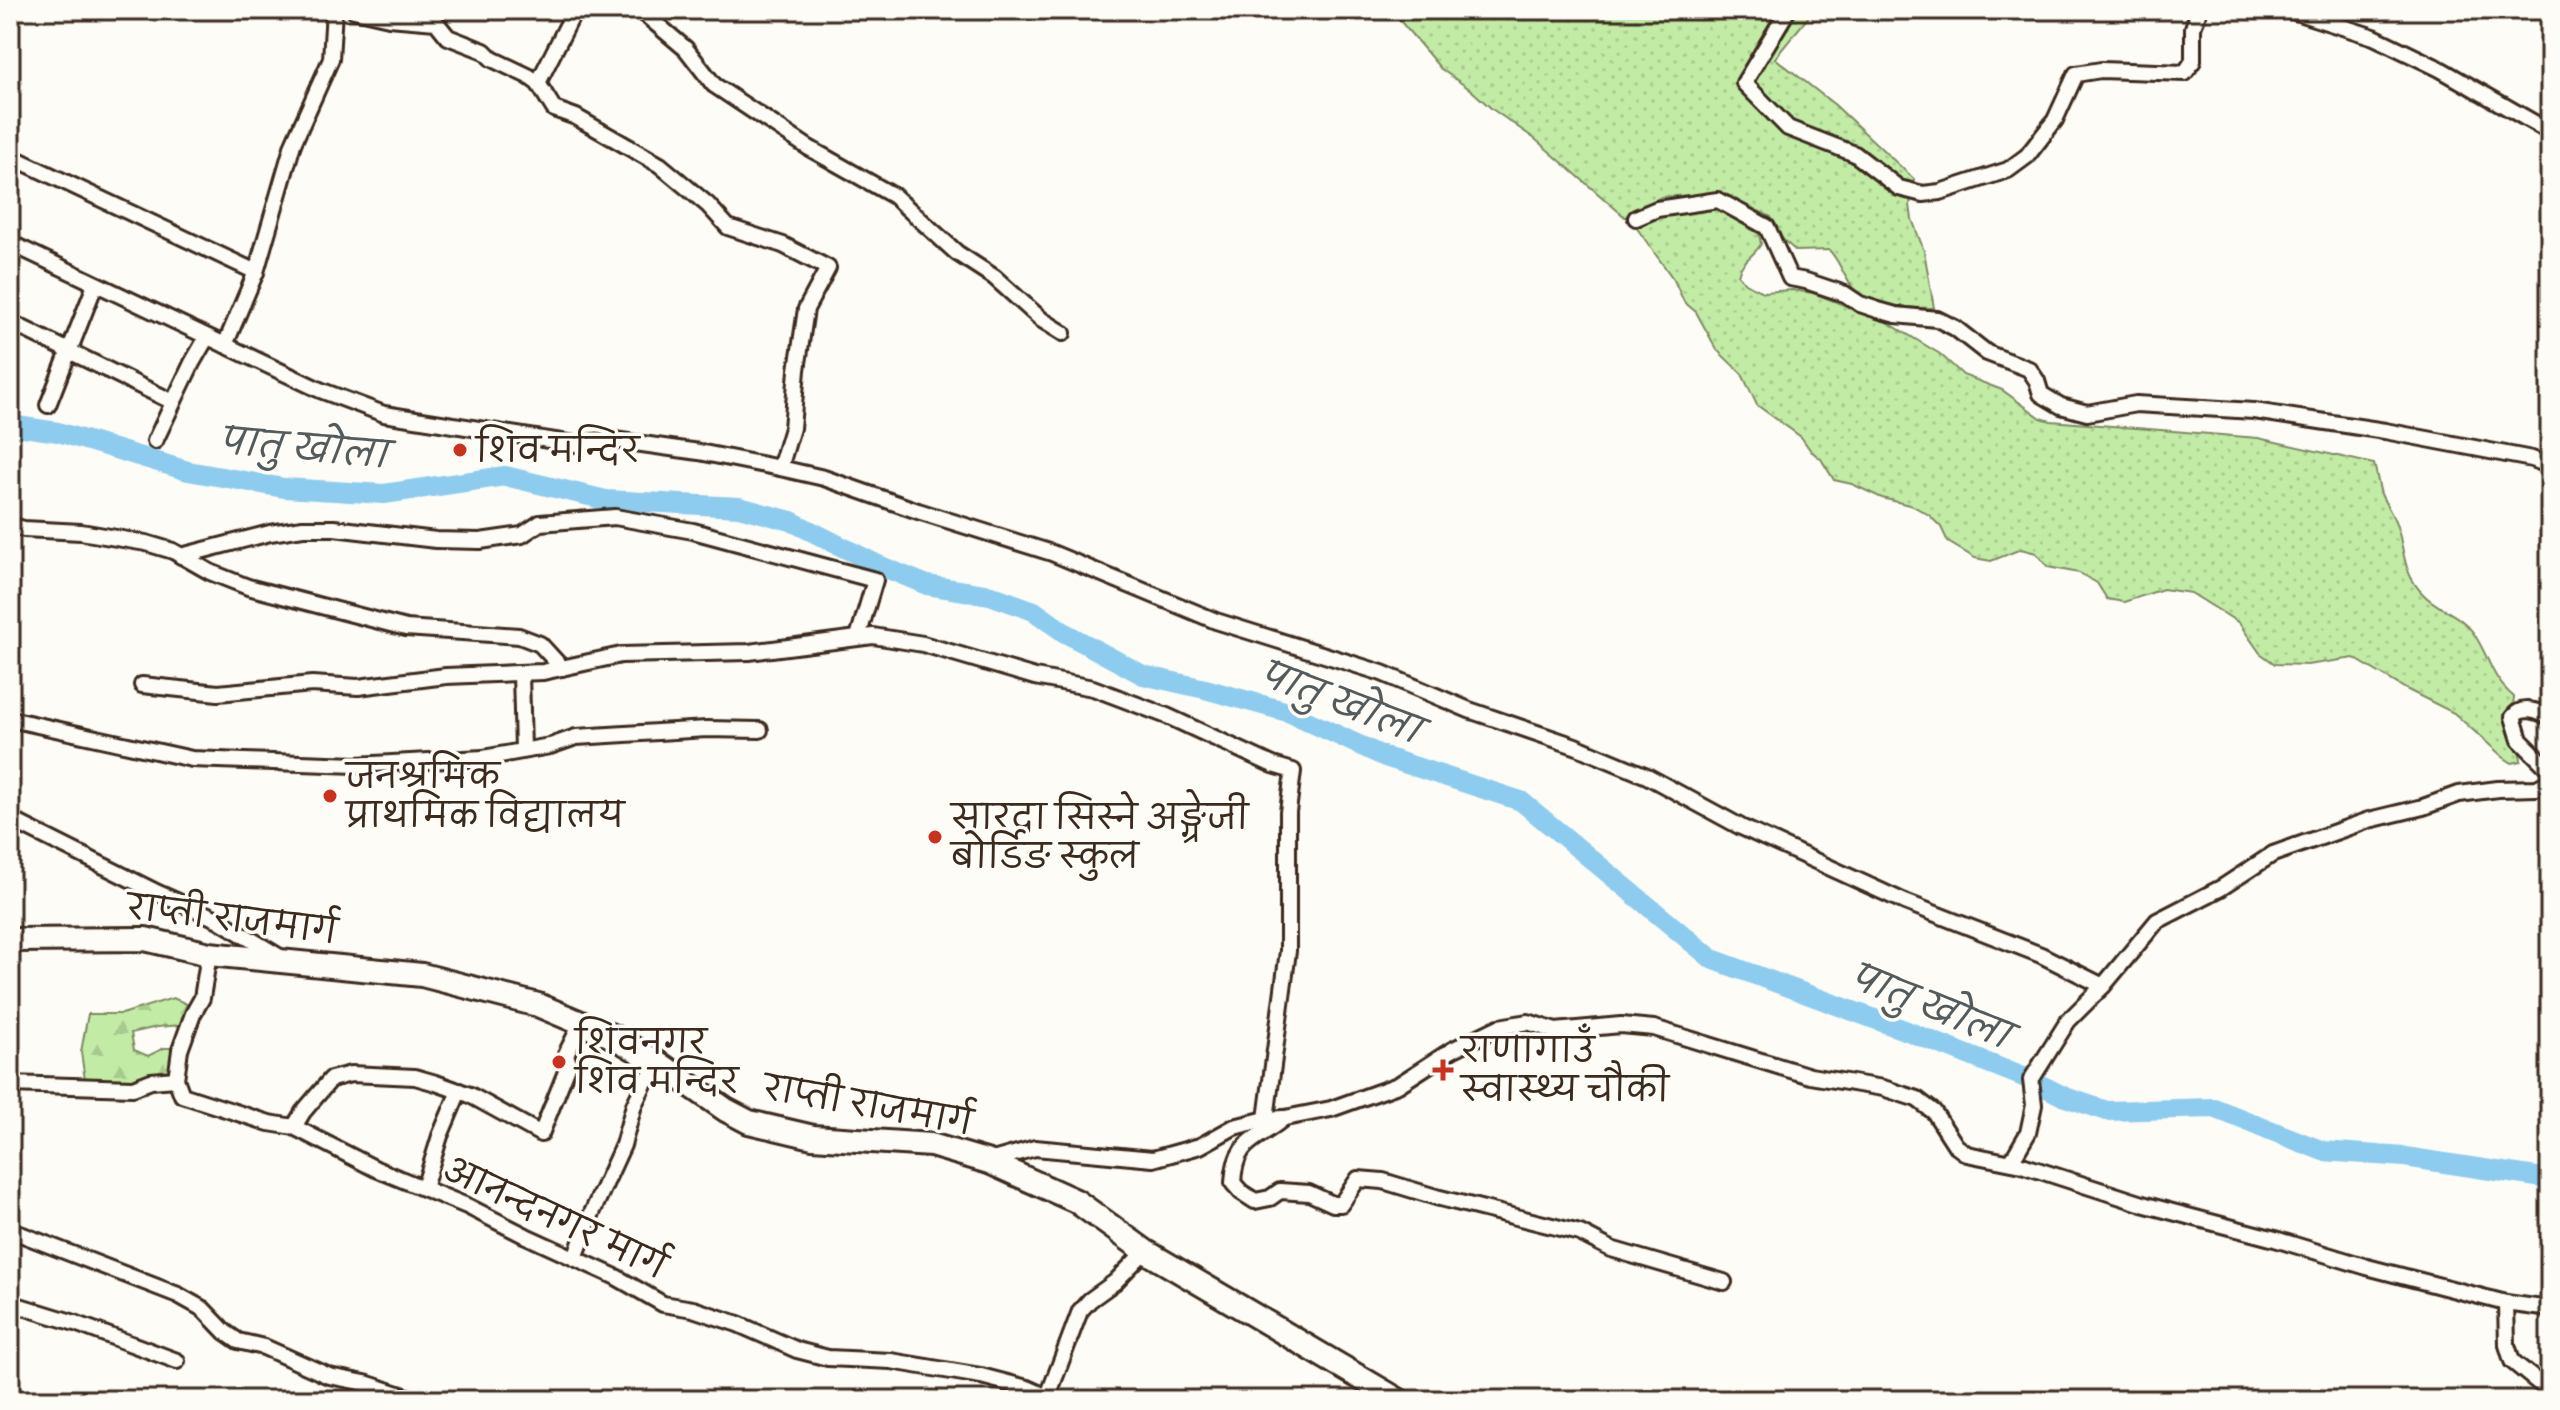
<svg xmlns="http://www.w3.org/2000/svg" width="2560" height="1410" viewBox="0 0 2560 1410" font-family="Caveat,'Playpen Sans Deva',sans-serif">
	<defs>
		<pattern id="grass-dots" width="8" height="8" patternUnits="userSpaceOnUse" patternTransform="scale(2)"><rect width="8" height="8" fill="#c2eba6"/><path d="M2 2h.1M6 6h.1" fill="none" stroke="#a8ca8e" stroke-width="1.8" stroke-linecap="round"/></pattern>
		<pattern id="forest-firs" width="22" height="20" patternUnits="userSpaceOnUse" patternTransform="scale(2)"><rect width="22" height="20" fill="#c2eba6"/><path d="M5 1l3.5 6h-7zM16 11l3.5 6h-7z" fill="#a8ca8e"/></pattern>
	</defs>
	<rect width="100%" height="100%" fill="#fdfcf7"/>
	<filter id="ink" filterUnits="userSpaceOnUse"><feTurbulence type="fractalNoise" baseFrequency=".0125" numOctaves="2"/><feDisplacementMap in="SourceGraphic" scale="16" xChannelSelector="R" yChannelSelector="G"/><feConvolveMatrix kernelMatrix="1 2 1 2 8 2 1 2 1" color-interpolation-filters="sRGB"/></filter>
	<g filter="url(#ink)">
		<g fill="url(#grass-dots)" stroke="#7e8a62" stroke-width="2">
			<path d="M 1399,10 L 1814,10 L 1775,58 L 1835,105 L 1914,179 L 1910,205 L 1912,219 L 1924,251 L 1934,308 C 1909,308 1872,309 1853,288 C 1843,276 1840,261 1829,250 L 1796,251 L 1779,236 L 1771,217 L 1721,193 L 1661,197 L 1625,217 L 1535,139 L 1492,109 L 1471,90 L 1441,69 L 1396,16 Z"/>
			<path d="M 1709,205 L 1759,234 L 1761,244 C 1754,256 1741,261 1738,275 L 1745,283 L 1763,292 L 1792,290 L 1813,293 L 1885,321 L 1940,354 L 1963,375 L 2002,390 L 2041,418 L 2051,421 L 2258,438 L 2374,464 C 2377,474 2378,484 2381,494 C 2385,503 2391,512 2395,521 C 2406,548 2400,570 2423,594 C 2437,609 2459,614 2472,631 C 2490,656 2489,676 2514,697 C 2514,709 2505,718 2509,730 C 2512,741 2521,749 2521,761 L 2512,763 L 2503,757 L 2454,713 L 2406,689 L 2354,658 L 2307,665 L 2275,664 L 2260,653 L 2239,623 L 2191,593 L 2163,589 L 2124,602 L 2107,599 L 2097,583 L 2079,573 L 2048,567 L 2036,553 L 2021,549 L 1991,561 L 1975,558 L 1948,542 L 1941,527 L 1929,515 L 1913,506 L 1882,498 L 1852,484 L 1834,480 L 1821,459 L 1811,451 L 1801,437 L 1757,405 L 1742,374 L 1717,350 L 1696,312 L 1684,302 L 1674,280 L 1636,227 L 1664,214 Z"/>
		</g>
		<polygon fill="url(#forest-firs)" stroke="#7e8a62" stroke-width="2" points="173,998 187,1004 182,1025 157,1027 131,1033 134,1050 148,1056 164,1048 179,1048 170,1074 126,1083 85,1080 81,1052 88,1014 122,1014"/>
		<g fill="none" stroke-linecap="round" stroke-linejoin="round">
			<polyline stroke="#8dccee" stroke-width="20" points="10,425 58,432 188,471 284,488 384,494 505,476 606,500 739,507 791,521 876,564 927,585 990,595 1034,611 1065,633 1143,675 1205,689 1288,712 1385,757 1521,801 1712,959 1907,1031 2031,1080 2065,1097 2107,1111 2214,1108 2323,1151 2405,1157 2550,1179"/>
			<g stroke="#3b2a1e" stroke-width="20">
				<g id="minor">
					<polyline points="354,10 389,18 436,22 448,37 484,51 492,59 528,76 538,83 554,109 576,117 660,165 708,205 728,227 783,245 828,268 806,309 797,370 792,428 780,468"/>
					<polyline points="640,10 686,49 714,85 809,148 894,196 957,253 994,277 1042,320 1063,333"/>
					<polyline points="1788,10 1744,83 1788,128 1855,154 1899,188 1923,194 1940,192 2008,170 2027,156 2055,120 2076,74 2101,70 2185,73 2193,61 2193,28 2199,10"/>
					<polyline points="2289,10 2374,37 2440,69 2550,132"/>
					<polyline points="538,83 575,10"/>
					<polyline points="10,156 256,272"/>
					<polyline points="1636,218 1657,209 1718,200 1767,227 1790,278 1806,281 1845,294 1860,304 1878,310 1896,315 1937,319 1955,328 1987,353 2029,369 2037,381 2041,394 2061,406 2087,413 2136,404 2254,411 2385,431 2532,459 2550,466"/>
					<polyline points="10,243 320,390 384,414 574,444 614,440 699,452 780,468 824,478 918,511 1052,553 1216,621 1382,673 1469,710 1575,746 1647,776 1741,827 1905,902 2041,955 2103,986 2157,921 2221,888 2273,854 2369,820 2423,807 2459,794 2498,789 2537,788 2550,781"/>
					<polyline points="10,322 173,402"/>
					<polyline points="225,345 256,272 293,144 331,59 334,10"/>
					<polyline points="48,405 95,285"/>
					<polyline points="155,441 192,363 207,337"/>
					<polyline points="10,525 24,529 81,532 146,543 173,551 210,572 248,587 406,628 519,636 540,644 562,668"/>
					<polyline points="181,556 270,533 303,528 334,528 436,540 480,541 522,535 540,523 615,517 693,531 875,580 858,637"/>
					<polyline points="521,673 523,750"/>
					<polyline points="142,685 218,693 312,684 358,687 446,676 543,672 621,655 749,652 873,636 923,644 1035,677 1093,688 1167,716 1273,765 1293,771 1288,812 1288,951 1266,1119"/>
					<path d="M 2550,718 C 2539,711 2522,705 2513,717 L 2520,740 L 2550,770"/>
					<polyline points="10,719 192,759 356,765 483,758 550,746 576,737 707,729 760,730"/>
					<polyline points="10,819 158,893 217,919 280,957"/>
					<polyline points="209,954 202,998 193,1014 180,1050 176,1079 182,1095 269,1123 294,1127 376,1169 467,1206 526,1236 616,1277 663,1304 693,1309 738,1324 797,1350 828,1358 891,1361 981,1376 1027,1388 1054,1400"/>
					<polyline points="10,1084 133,1088 151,1081 176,1079"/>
					<path d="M 1284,1118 C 1256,1142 1235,1139 1233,1183 L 1241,1192 L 1255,1201 L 1270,1198 L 1280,1191 L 1309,1193 L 1333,1204 L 1341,1204 L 1358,1179 L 1383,1181 L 1436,1197 L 1580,1233 L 1611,1249 L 1724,1282"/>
					<polyline points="294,1127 303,1112 331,1079 351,1074 415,1077 436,1083 470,1095 541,1134 569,1064 566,1054 582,1022"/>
					<polyline points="989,1161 1035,1148 1153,1159 1200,1146 1234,1127 1266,1119 1285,1118 1331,1109 1398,1085 1452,1050 1499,1027 1528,1022 1555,1031 1621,1025 1654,1028 1810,1076 1883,1088 1917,1099 1934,1112 1956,1146 1967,1154 2022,1165 2146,1205 2275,1239 2367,1267 2506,1303 2550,1309"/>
					<polyline points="2011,1162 2028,1133 2034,1105 2031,1080 2068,1021 2103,986"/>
					<polyline points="424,1188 440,1136 459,1091"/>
					<polyline points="10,1230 178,1295 203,1309 225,1332 238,1341 264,1347 329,1376 365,1383 417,1400"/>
					<polyline points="575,1258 591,1215 623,1145 634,1105 646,1080 660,1064"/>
					<polyline points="10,1303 75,1323 177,1361"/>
					<polyline points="2506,1303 2507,1345 2512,1361 2550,1392"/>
					<polyline points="1048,1396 1080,1311 1090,1300 1115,1282 1145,1251"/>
				</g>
			</g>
			<g stroke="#3b2a1e" stroke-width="28">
				<polyline id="primary" points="10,940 145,939 209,954 422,975 538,1005 614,1037 660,1064 726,1110 749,1122 813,1137 931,1145 989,1162 1076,1201 1145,1251 1398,1400"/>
			</g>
			<use href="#minor" stroke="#fdfcf7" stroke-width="14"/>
			<use href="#primary" stroke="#fdfcf7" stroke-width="22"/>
		</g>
	</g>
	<g fill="#c8321e" stroke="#fdfcf7" stroke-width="3">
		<circle cx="460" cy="450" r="8"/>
		<circle cx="330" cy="796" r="8"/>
		<circle cx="935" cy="837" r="8"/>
		<circle cx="559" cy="1062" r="8"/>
		<path d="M1439 1058h8v8h8v8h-8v8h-8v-8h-8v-8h8z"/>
	</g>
	<g text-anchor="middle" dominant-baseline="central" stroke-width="7" stroke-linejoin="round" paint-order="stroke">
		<g font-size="34" fill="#3b2a1e" stroke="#fdfcf7" text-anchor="start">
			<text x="476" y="450">शिव मन्दिर</text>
			<text x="346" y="776">जनश्रमिक<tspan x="346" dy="39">प्राथमिक विद्यालय</tspan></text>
			<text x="951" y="817">सारदा सिस्ने अङ्ग्रेजी<tspan x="951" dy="39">बोर्डिङ स्कुल</tspan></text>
			<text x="575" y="1042">शिवनगर<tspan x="575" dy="39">शिव मन्दिर</tspan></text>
			<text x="1461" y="1050">राणागाउँ<tspan x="1461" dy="39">स्वास्थ्य चौकी</tspan></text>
		</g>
		<g font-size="34" fill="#3b2a1e" stroke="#fdfcf7">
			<text transform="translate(232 919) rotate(7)">राप्ती राजमार्ग</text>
			<text transform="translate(868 1105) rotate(10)">राप्ती राजमार्ग</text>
			<text transform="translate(555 1218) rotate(25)">आनन्दनगर मार्ग</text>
		</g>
		<g font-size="36" font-style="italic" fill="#545b5c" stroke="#fdfcf7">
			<text transform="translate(303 448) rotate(5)">पातु खोला</text>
			<text transform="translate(1340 702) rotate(21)">पातु खोला</text>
			<text transform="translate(1930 1006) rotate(22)">पातु खोला</text>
		</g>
	</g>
	<rect width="2560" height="1410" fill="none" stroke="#fdfcf7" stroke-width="40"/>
	<rect x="20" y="20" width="2520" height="1370" fill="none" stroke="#3b2a1e" stroke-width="3" filter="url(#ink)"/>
</svg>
